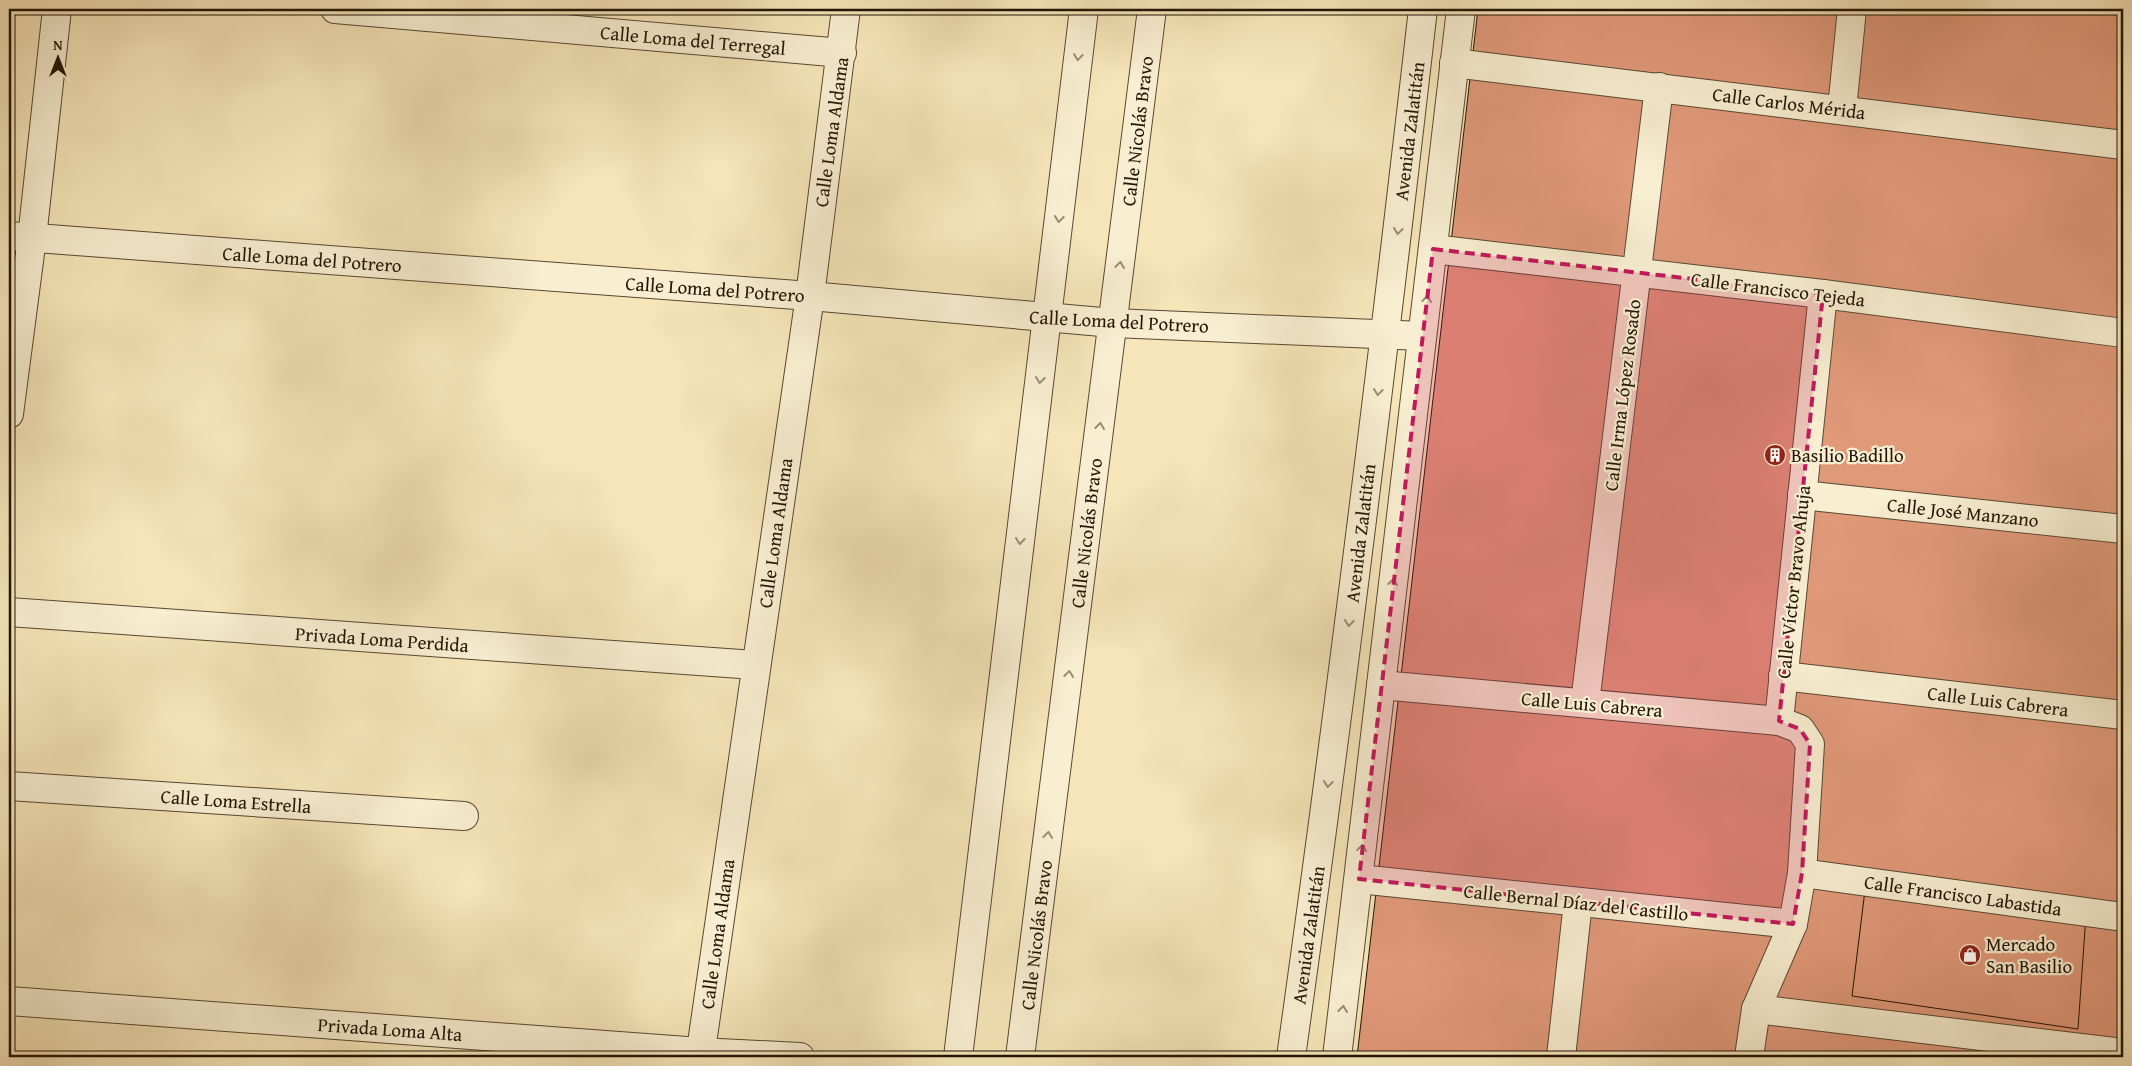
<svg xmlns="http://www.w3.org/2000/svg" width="2132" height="1066" viewBox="0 0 2132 1066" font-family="'Gentium Book Plus',serif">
	<rect width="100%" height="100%" fill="#f5e5b8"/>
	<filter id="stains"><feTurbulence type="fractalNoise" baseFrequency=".004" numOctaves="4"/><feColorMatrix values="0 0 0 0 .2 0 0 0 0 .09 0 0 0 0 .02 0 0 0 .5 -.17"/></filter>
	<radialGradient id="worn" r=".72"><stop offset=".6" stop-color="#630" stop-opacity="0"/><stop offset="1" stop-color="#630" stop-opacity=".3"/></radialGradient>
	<polygon fill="#0003" points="1480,9 2123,9 2123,1057 1357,1057"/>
	<g fill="#e09979" stroke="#231406">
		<polygon points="1478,9 2123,9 2123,1057 1357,1057"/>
		<polygon points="1865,890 2086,915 2078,1029 1852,996"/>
	</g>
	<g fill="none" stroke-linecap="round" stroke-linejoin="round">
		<g stroke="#584832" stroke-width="30">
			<g id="minor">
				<polyline points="335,9 842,53"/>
				<polyline points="1454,63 2123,145"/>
				<polyline points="1842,109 1852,9"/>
				<polyline points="9,236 810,296 1113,323 1422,336"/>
				<polyline points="1433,249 1823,294 2123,333"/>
				<polyline points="9,414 32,238 57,9"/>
				<polyline points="1802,495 2123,529"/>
				<polyline points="9,612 755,665"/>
				<polyline points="1783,676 2123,715"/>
				<polyline points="1381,685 1779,721 1800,729 1810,744 1802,873 1793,924 1756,1009 1749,1057"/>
				<polyline points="1585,703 1659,87"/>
				<polyline points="1779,721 1823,294"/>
				<polyline points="9,786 464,816"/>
				<polyline points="1802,873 2123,917"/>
				<polyline points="1359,879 1793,924"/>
				<polyline points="9,1001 700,1052 800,1057"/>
				<polyline points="1756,1009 2123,1053"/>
				<polyline points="700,1057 810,296 846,9"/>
				<polyline points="958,1057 1084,9"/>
				<polyline points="1020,1057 1152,9"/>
				<polyline points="1561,1057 1578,902"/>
			</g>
		</g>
		<g stroke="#584832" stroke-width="30">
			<g id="tertiary">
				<path d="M 1291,1057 C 1340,708 1383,359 1423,9"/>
				<polyline points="1337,1057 1461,9"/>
			</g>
		</g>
		<use href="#minor" stroke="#f8eed1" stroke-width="28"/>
		<use href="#tertiary" stroke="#f8eed1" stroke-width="28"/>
	</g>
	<defs><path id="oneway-chevron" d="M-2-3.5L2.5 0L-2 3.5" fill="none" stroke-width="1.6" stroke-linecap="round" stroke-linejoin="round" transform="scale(1.25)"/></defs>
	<g stroke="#988c76">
		<use href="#oneway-chevron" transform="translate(1078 57) rotate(97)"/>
		<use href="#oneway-chevron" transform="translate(1059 219) rotate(97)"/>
		<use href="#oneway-chevron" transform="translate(1398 231) rotate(97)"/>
		<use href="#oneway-chevron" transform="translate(1120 265) rotate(-83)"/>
		<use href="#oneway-chevron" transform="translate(1427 299) rotate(-83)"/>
		<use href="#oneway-chevron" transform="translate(1040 380) rotate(97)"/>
		<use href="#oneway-chevron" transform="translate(1378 392) rotate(97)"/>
		<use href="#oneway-chevron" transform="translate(1100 426) rotate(-83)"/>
		<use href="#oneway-chevron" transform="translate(1020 541) rotate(97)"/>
		<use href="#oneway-chevron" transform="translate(1393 582) rotate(-83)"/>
		<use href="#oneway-chevron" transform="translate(1349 623) rotate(97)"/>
		<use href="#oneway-chevron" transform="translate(1069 674) rotate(-83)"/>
		<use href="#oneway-chevron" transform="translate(1328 784) rotate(97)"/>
		<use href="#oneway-chevron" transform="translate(1048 835) rotate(-83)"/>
		<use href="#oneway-chevron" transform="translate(1362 848) rotate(-83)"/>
		<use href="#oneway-chevron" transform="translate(1343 1009) rotate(-83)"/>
	</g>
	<path fill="#c2185b" fill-opacity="0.2" stroke="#c2185b" stroke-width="4" stroke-dasharray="10 6" stroke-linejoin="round" d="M 1433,249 L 1823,294 L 1779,721 L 1800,729 L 1810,744 L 1802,873 L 1793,924 L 1359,879 Z"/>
	<defs>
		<g id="building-disc" transform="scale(1.125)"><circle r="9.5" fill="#8f2418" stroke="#f8eed1"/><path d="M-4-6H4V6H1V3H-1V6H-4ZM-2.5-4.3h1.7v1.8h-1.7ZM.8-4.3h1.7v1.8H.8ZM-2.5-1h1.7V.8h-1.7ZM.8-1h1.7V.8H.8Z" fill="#fff"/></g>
		<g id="shop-disc" transform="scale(1.125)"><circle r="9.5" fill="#8f2418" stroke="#f8eed1"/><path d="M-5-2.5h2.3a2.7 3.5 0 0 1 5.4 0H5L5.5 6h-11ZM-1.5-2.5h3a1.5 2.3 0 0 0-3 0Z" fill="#fff"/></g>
	</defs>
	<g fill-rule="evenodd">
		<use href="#building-disc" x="1775" y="455"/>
		<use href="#shop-disc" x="1970" y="955"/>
	</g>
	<g text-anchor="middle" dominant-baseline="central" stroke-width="4.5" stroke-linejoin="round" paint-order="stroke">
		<g font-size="19" fill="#231406" stroke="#f8eed1">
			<text transform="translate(693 40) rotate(5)">Calle Loma del Terregal</text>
			<text transform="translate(1789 103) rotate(7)">Calle Carlos Mérida</text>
			<text transform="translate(1137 131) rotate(-83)">Calle Nicolás Bravo</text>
			<text transform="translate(1409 131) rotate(-83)">Avenida Zalatitán</text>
			<text transform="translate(831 132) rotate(-82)">Calle Loma Aldama</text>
			<text transform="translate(312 259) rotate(4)">Calle Loma del Potrero</text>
			<text transform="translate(715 289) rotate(4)">Calle Loma del Potrero</text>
			<text transform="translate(1778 289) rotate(7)">Calle Francisco Tejeda</text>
			<text transform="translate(1119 321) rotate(3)">Calle Loma del Potrero</text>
			<text transform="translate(1622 395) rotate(-83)">Calle Irma López Rosado</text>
			<text transform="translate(1963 512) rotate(6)">Calle José Manzano</text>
			<text transform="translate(775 533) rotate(-82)">Calle Loma Aldama</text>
			<text transform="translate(1086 533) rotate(-83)">Calle Nicolás Bravo</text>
			<text transform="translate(1360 533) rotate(-83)">Avenida Zalatitán</text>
			<text transform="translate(1793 582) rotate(-84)">Calle Víctor Bravo Ahuja</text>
			<text transform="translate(382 639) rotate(4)">Privada Loma Perdida</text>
			<text transform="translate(1998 701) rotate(7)">Calle Luis Cabrera</text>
			<text transform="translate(1592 704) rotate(5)">Calle Luis Cabrera</text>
			<text transform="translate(236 801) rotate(4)">Calle Loma Estrella</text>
			<text transform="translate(1963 895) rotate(8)">Calle Francisco Labastida</text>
			<text transform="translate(1576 902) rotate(6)">Calle Bernal Díaz del Castillo</text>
			<text transform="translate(717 934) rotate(-82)">Calle Loma Aldama</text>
			<text transform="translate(1036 935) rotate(-83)">Calle Nicolás Bravo</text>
			<text transform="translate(1308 935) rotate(-82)">Avenida Zalatitán</text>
			<text transform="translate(390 1029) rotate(4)">Privada Loma Alta</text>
		</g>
		<g font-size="19" fill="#231406" stroke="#f8eed1" text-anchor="start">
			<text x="1791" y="455">Basilio Badillo</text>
			<text x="1986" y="944">Mercado<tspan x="1986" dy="22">San Basilio</tspan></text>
		</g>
	</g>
	<rect width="2132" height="1066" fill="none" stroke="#f5e5b8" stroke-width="30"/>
	<rect x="10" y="10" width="2112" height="1046" fill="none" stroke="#231406" stroke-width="2.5"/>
	<rect x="15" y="15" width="2102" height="1036" fill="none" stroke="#231406"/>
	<g transform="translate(58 58)" stroke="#f8eed1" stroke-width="4" paint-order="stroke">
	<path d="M0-4L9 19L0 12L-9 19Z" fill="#231406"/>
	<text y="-8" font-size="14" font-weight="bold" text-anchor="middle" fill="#231406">N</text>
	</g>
	<rect width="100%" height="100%" filter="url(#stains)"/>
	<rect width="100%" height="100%" fill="url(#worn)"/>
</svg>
